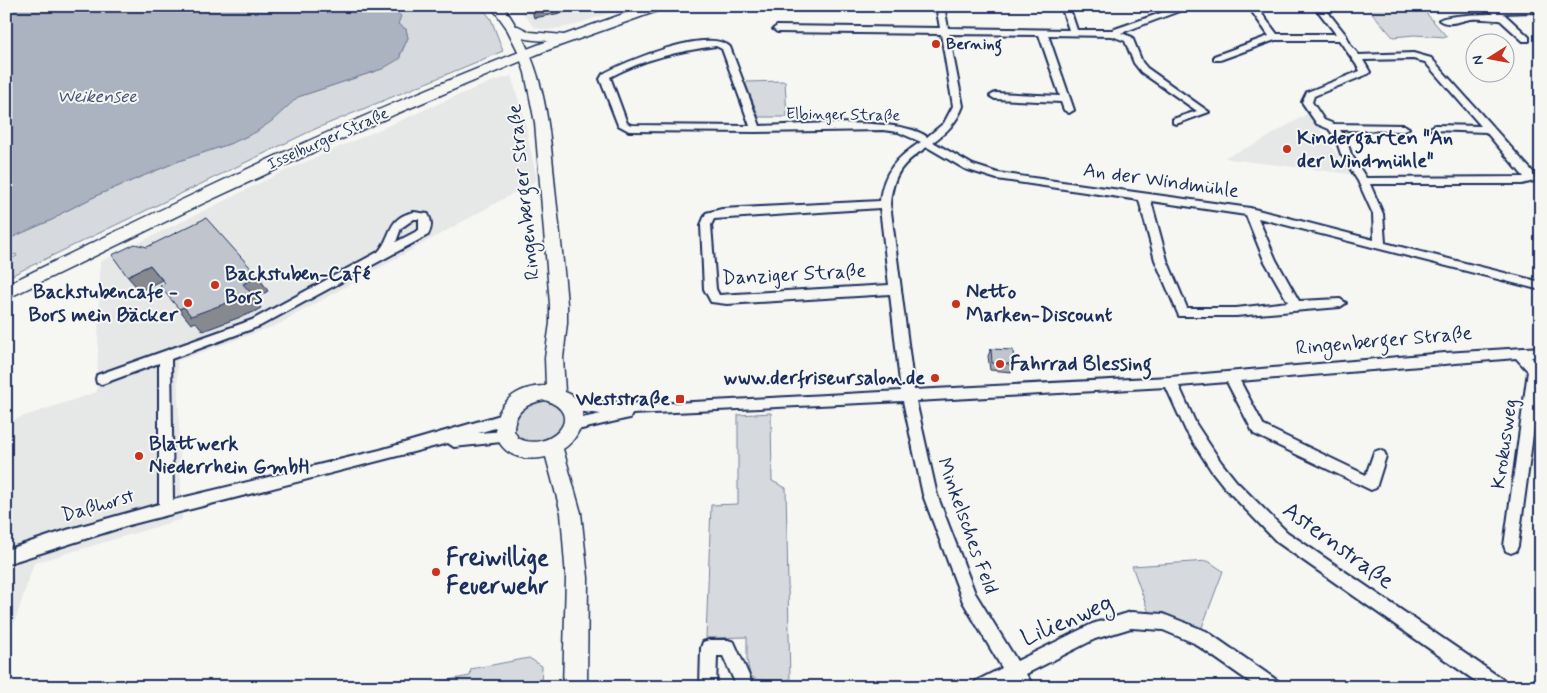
<svg xmlns="http://www.w3.org/2000/svg" width="1547" height="693" viewBox="0 0 1547 693" font-family="Mynerve,sans-serif">
	<rect width="100%" height="100%" fill="#f6f6f2"/>
	<filter id="ink" filterUnits="userSpaceOnUse"><feTurbulence type="fractalNoise" baseFrequency=".02" numOctaves="2"/><feDisplacementMap in="SourceGraphic" scale="10" xChannelSelector="R" yChannelSelector="G"/><feConvolveMatrix kernelMatrix="1 2 1 2 8 2 1 2 1" color-interpolation-filters="sRGB"/></filter>
	<g filter="url(#ink)">
		<g fill="#e6e7e7">
			<polygon points="517,6 629,6 575,25 549,30 541,29 533,26"/>
			<polygon points="511,76 523,114 537,180 277,325 177,361 182,519 34,563 6,648 6,415 10,414 10,421 97,392 100,262 280,173 454,97 491,82"/>
			<polygon points="1309,113 1350,174 1229,159 1225,157 1256,144"/>
		</g>
		<g fill="#d6d9dd" stroke="#78849e">
			<polygon points="387,6 481,6 491,19 503,51 315,129 6,278 6,261 17,256 16,254 6,258 6,240 54,219 62,213 100,194 179,161 232,143 256,132 298,97 382,69 400,56 408,38 406,29 398,25 398,22 400,19 390,6"/>
			<polygon points="1366,6 1420,6 1447,37 1414,35 1393,37"/>
			<polygon points="785,81 787,117 759,117 745,82"/>
			<polygon points="544,398 564,407 566,425 550,441 520,442 510,428 518,408"/>
			<polygon points="771,413 772,481 786,488 790,681 757,680 750,675 747,660 747,637 706,638 711,505 738,504 738,415"/>
			<polygon points="1208,561 1223,571 1201,630 1184,622 1149,613 1132,566"/>
			<polygon points="529,658 542,666 541,687 409,687 470,676 471,669"/>
		</g>
		<polygon fill="#abb2c0" stroke="#717e99" points="6,6 390,6 401,16 398,24 406,29 408,38 400,55 401,58 382,69 298,97 272,121 256,132 232,143 179,161 100,194 62,213 54,219 6,240"/>
		<g fill="none" stroke-linecap="round" stroke-linejoin="round">
			<g stroke="#1b2f5e" stroke-width="4">
				<g id="street">
					<path d="M 936,6 L 944,6 L 948,28 L 1069,30 L 1061,6 L 1069,6 L 1077,30 L 1112,30 L 1175,8 L 1182,10 L 1121,33 L 1132,37 L 1142,62 L 1147,68 L 1209,112 L 1176,124 L 1173,123 L 1173,119 L 1197,111 L 1141,72 L 1134,63 L 1125,41 L 1112,36 L 1048,35 L 1074,110 L 1069,113 L 1064,110 L 1061,102 L 995,99 L 990,96 L 995,93 L 1060,96 L 1039,35 L 949,34 L 963,106 C 957,122 947,132 933,142 L 973,165 L 998,173 L 1250,208 L 1374,240 L 1373,214 L 1358,181 L 1341,154 L 1336,139 L 1329,129 L 1317,124 L 1302,102 L 1307,92 L 1360,71 L 1358,67 L 1339,40 L 1275,40 L 1220,60 L 1214,60 L 1214,56 L 1269,36 L 1248,6 L 1256,6 L 1277,34 L 1336,34 L 1314,6 L 1323,6 L 1346,35 L 1351,46 L 1359,55 L 1413,53 L 1431,58 L 1533,172 L 1535,179 L 1534,181 L 1522,184 L 1370,184 L 1383,214 L 1385,243 L 1541,282 L 1541,290 L 1258,218 L 1276,260 L 1299,301 L 1340,299 L 1346,303 L 1340,307 L 1236,316 L 1179,316 L 1155,260 L 1139,200 L 997,179 L 965,169 L 927,147 C 902,163 893,174 890,204 L 914,390 L 1170,377 L 1445,353 L 1541,347 L 1541,357 L 1531,357 L 1540,366 L 1541,375 L 1518,546 L 1516,551 L 1511,553 L 1506,551 L 1504,546 L 1528,371 L 1516,358 L 1240,381 L 1264,426 L 1366,475 L 1374,452 L 1379,450 L 1384,452 L 1386,456 L 1376,488 L 1371,490 L 1254,434 L 1227,382 L 1179,386 L 1196,424 L 1221,462 L 1236,481 L 1287,532 L 1505,681 L 1507,687 L 1484,687 L 1277,542 L 1226,489 L 1211,470 L 1186,431 L 1166,387 L 916,401 L 937,495 L 975,593 L 1017,661 L 1092,624 L 1131,612 L 1163,614 L 1206,631 L 1278,681 L 1280,687 L 1257,687 L 1194,643 L 1163,630 L 1131,628 L 1095,639 L 1026,674 L 1034,687 L 1015,687 L 1011,681 L 1000,687 L 974,687 L 976,681 L 1002,668 L 963,602 L 923,495 L 903,401 L 632,414 L 630,418 L 625,419 L 573,431 L 568,429 L 566,425 L 568,421 L 601,414 L 567,410 L 565,406 L 567,402 L 572,401 L 654,404 L 901,391 L 890,294 L 727,304 L 711,302 L 704,289 L 701,225 L 706,213 L 722,209 L 880,201 C 883,172 897,157 921,142 L 898,132 L 883,130 L 756,132 L 629,131 L 618,125 L 600,79 L 603,74 C 626,61 709,27 730,47 L 760,126 C 796,125 902,116 927,137 L 944,123 L 953,106 L 941,34 L 777,32 L 773,29 L 777,26 L 940,28 ZM 716,46 L 722,49 L 750,126 L 631,125 L 627,123 L 610,77 C 644,59 678,51 716,46 ZM 1413,59 L 1425,62 L 1481,126 L 1435,125 L 1430,128 L 1432,130 L 1486,132 L 1524,177 L 1366,178 L 1351,154 L 1346,139 L 1340,130 L 1404,131 L 1409,128 L 1404,125 L 1334,124 L 1324,120 L 1312,102 L 1314,96 L 1368,74 L 1370,72 L 1363,60 ZM 1151,201 L 1246,215 L 1264,260 L 1288,302 L 1236,308 L 1187,308 L 1167,260 ZM 880,208 L 889,285 L 719,295 L 716,289 L 711,225 L 714,219 Z"/>
					<path d="M 1486,6 L 1495,6 L 1498,8 L 1539,8 L 1539,12 L 1536,12 L 1503,13 L 1529,37 L 1529,41 L 1523,41 L 1500,20 C 1490,20 1476,17 1466,20 C 1458,22 1447,26 1439,20 C 1446,15 1483,14 1494,14 Z"/>
					<path d="M 414,212 L 428,214 C 432,221 432,228 428,235 L 260,326 L 171,359 L 173,500 L 380,450 L 504,414 L 509,416 L 511,420 L 509,424 L 478,433 L 506,431 L 511,433 L 513,437 L 511,441 L 454,447 L 448,443 L 129,525 L 6,564 L 6,550 L 67,530 L 159,504 L 159,363 L 102,384 L 97,383 L 96,379 L 97,375 L 252,320 L 378,252 C 393,236 386,218 414,212 ZM 414,219 L 419,219 L 419,230 L 396,242 L 401,228 Z"/>
					<polygon points="709,640 728,640 734,642 754,687 737,687 723,656 717,656 716,687 700,687 701,648 703,642"/>
				</g>
			</g>
			<g stroke="#1b2f5e" stroke-width="3">
				<path id="secondary" d="M 491,6 L 503,6 C 547,67 549,126 556,198 C 560,233 564,268 567,304 L 567,323 L 563,358 L 565,392 C 593,401 583,437 563,449 L 581,513 L 588,578 L 587,687 L 563,687 L 566,578 L 561,513 L 546,457 C 478,471 480,386 546,386 L 545,358 L 550,323 L 550,304 L 535,123 L 525,73 L 517,49 L 506,27 ZM 545,400 C 589,415 547,454 518,438 L 514,431 C 514,411 527,403 545,400 Z"/>
			</g>
			<g stroke="#1b2f5e" stroke-width="3">
				<path id="primary" d="M 646,6 L 665,6 L 663,9 L 545,51 L 398,113 L 204,203 L 6,299 L 6,285 C 184,198 363,111 548,41 C 534,40 517,40 507,29 L 508,26 L 518,26 L 530,32 L 564,35 Z"/>
			</g>
			<use href="#street" fill="#f6f6f2" fill-rule="evenodd"/>
			<use href="#secondary" fill="#f6f6f2" fill-rule="evenodd"/>
			<use href="#primary" fill="#f6f6f2" fill-rule="evenodd"/>
		</g>
		<polygon fill="#a5a9b0" stroke="#1b2f5e" points="991,349 1014,364 1012,372 990,370 988,356"/>
		<g fill="#868990" stroke="#1b2f5e">
			<polygon points="535,6 565,6 566,12 534,18 531,7"/>
			<polygon points="150,265 162,280 140,291 127,276"/>
			<polygon points="258,276 268,291 255,299 261,308 254,312 203,331 196,322 191,324 179,309 243,284"/>
		</g>
		<g fill="#c0c4cd" stroke="#1b2f5e">
			<polygon points="206,218 258,276 243,284 251,293 243,297 191,316 184,307 179,309 168,296 160,286 165,283 150,265 127,276 112,255 135,244 147,247"/>
			<polygon points="991,349 1013,350 1014,364 992,363"/>
		</g>
	</g>
	<g fill="#c8321e" stroke="#f6f6f2" stroke-width="2">
		<circle cx="936" cy="44" r="5"/>
		<circle cx="1287" cy="149" r="5"/>
		<circle cx="215" cy="285" r="5"/>
		<circle cx="188" cy="303" r="5"/>
		<circle cx="956" cy="304" r="5"/>
		<circle cx="1000" cy="364" r="5"/>
		<circle cx="935" cy="378" r="5"/>
		<rect x="675" y="394" width="10" height="10" rx="2.5"/>
		<circle cx="139" cy="456" r="5"/>
		<circle cx="436" cy="572" r="5"/>
	</g>
	<g text-anchor="middle" dominant-baseline="central" stroke-width="4" stroke-linejoin="round" paint-order="stroke">
		<g font-size="16" font-weight="bold" fill="#1b2f5e" stroke="#f6f6f2" text-anchor="start">
			<text x="946" y="44">Berning</text>
		</g>
		<g font-size="16" fill="#1b2f5e" stroke="#f6f6f2">
			<text transform="translate(843 115) rotate(1)">Elbinger Straße</text>
			<text transform="translate(328 139) rotate(-24)">Isselburger Straße</text>
		</g>
		<g font-size="18" font-style="italic" fill="#46567b" stroke="#f6f6f2">
			<text x="97" y="97">Weikensee</text>
		</g>
		<g font-size="20" font-weight="bold" fill="#1b2f5e" stroke="#f6f6f2" text-anchor="start">
			<text x="1297" y="138">Kindergarten "An<tspan x="1297" dy="23">der Windmühle"</tspan></text>
			<text x="225" y="274">Backstuben-Café<tspan x="225" dy="23">Bors</tspan></text>
			<text x="178" y="292" text-anchor="end">Backstubencafe -<tspan x="178" dy="23">Bors mein Bäcker</tspan></text>
			<text x="966" y="292">Netto<tspan x="966" dy="23">Marken-Discount</tspan></text>
			<text x="1010" y="364">Fahrrad Blessing</text>
			<text x="925" y="378" text-anchor="end">www.derfriseursalon.de</text>
			<text x="670" y="399" text-anchor="end">Weststraße</text>
			<text x="149" y="444">Blattwerk<tspan x="149" dy="23">Niederrhein GmbH</tspan></text>
		</g>
		<g font-size="20" fill="#1b2f5e" stroke="#f6f6f2">
			<text transform="translate(1161 181) rotate(8)">An der Windmühle</text>
			<text transform="translate(524 192) rotate(-96)">Ringenberger Straße</text>
			<text transform="translate(794 275) rotate(-3)">Danziger Straße</text>
			<text transform="translate(1384 341) rotate(-5)">Ringenberger Straße</text>
			<text transform="translate(1505 444) rotate(-82)">Krokusweg</text>
			<text transform="translate(98 506) rotate(-16)">Daßhorst</text>
			<text transform="translate(967 526) rotate(70)">Minkelsches Feld</text>
		</g>
		<g font-size="24" fill="#1b2f5e" stroke="#f6f6f2">
			<text transform="translate(1338 546) rotate(36)">Asternstraße</text>
			<text transform="translate(1067 621) rotate(-23)">Lilienweg</text>
		</g>
		<g font-size="24" font-weight="bold" fill="#1b2f5e" stroke="#f6f6f2" text-anchor="start">
			<text x="446" y="558">Freiwillige<tspan x="446" dy="28">Feuerwehr</tspan></text>
		</g>
	</g>
	<rect width="1547" height="693" fill="none" stroke="#f6f6f2" stroke-width="25"/>
	<rect x="12" y="12" width="1522" height="668" fill="none" stroke="#1b2f5e" stroke-width="2" filter="url(#ink)"/>
	<g transform="translate(1490 58) rotate(259)"><circle r="24" fill="#f6f6f2" stroke="#9ea6b7"/>
	<path d="M0-4L9 19L0 12L-9 19Z" fill="#c8321e"/>
	<text y="-8" font-size="14" font-weight="bold" text-anchor="middle" fill="#1b2f5e">N</text>
	</g>
</svg>
